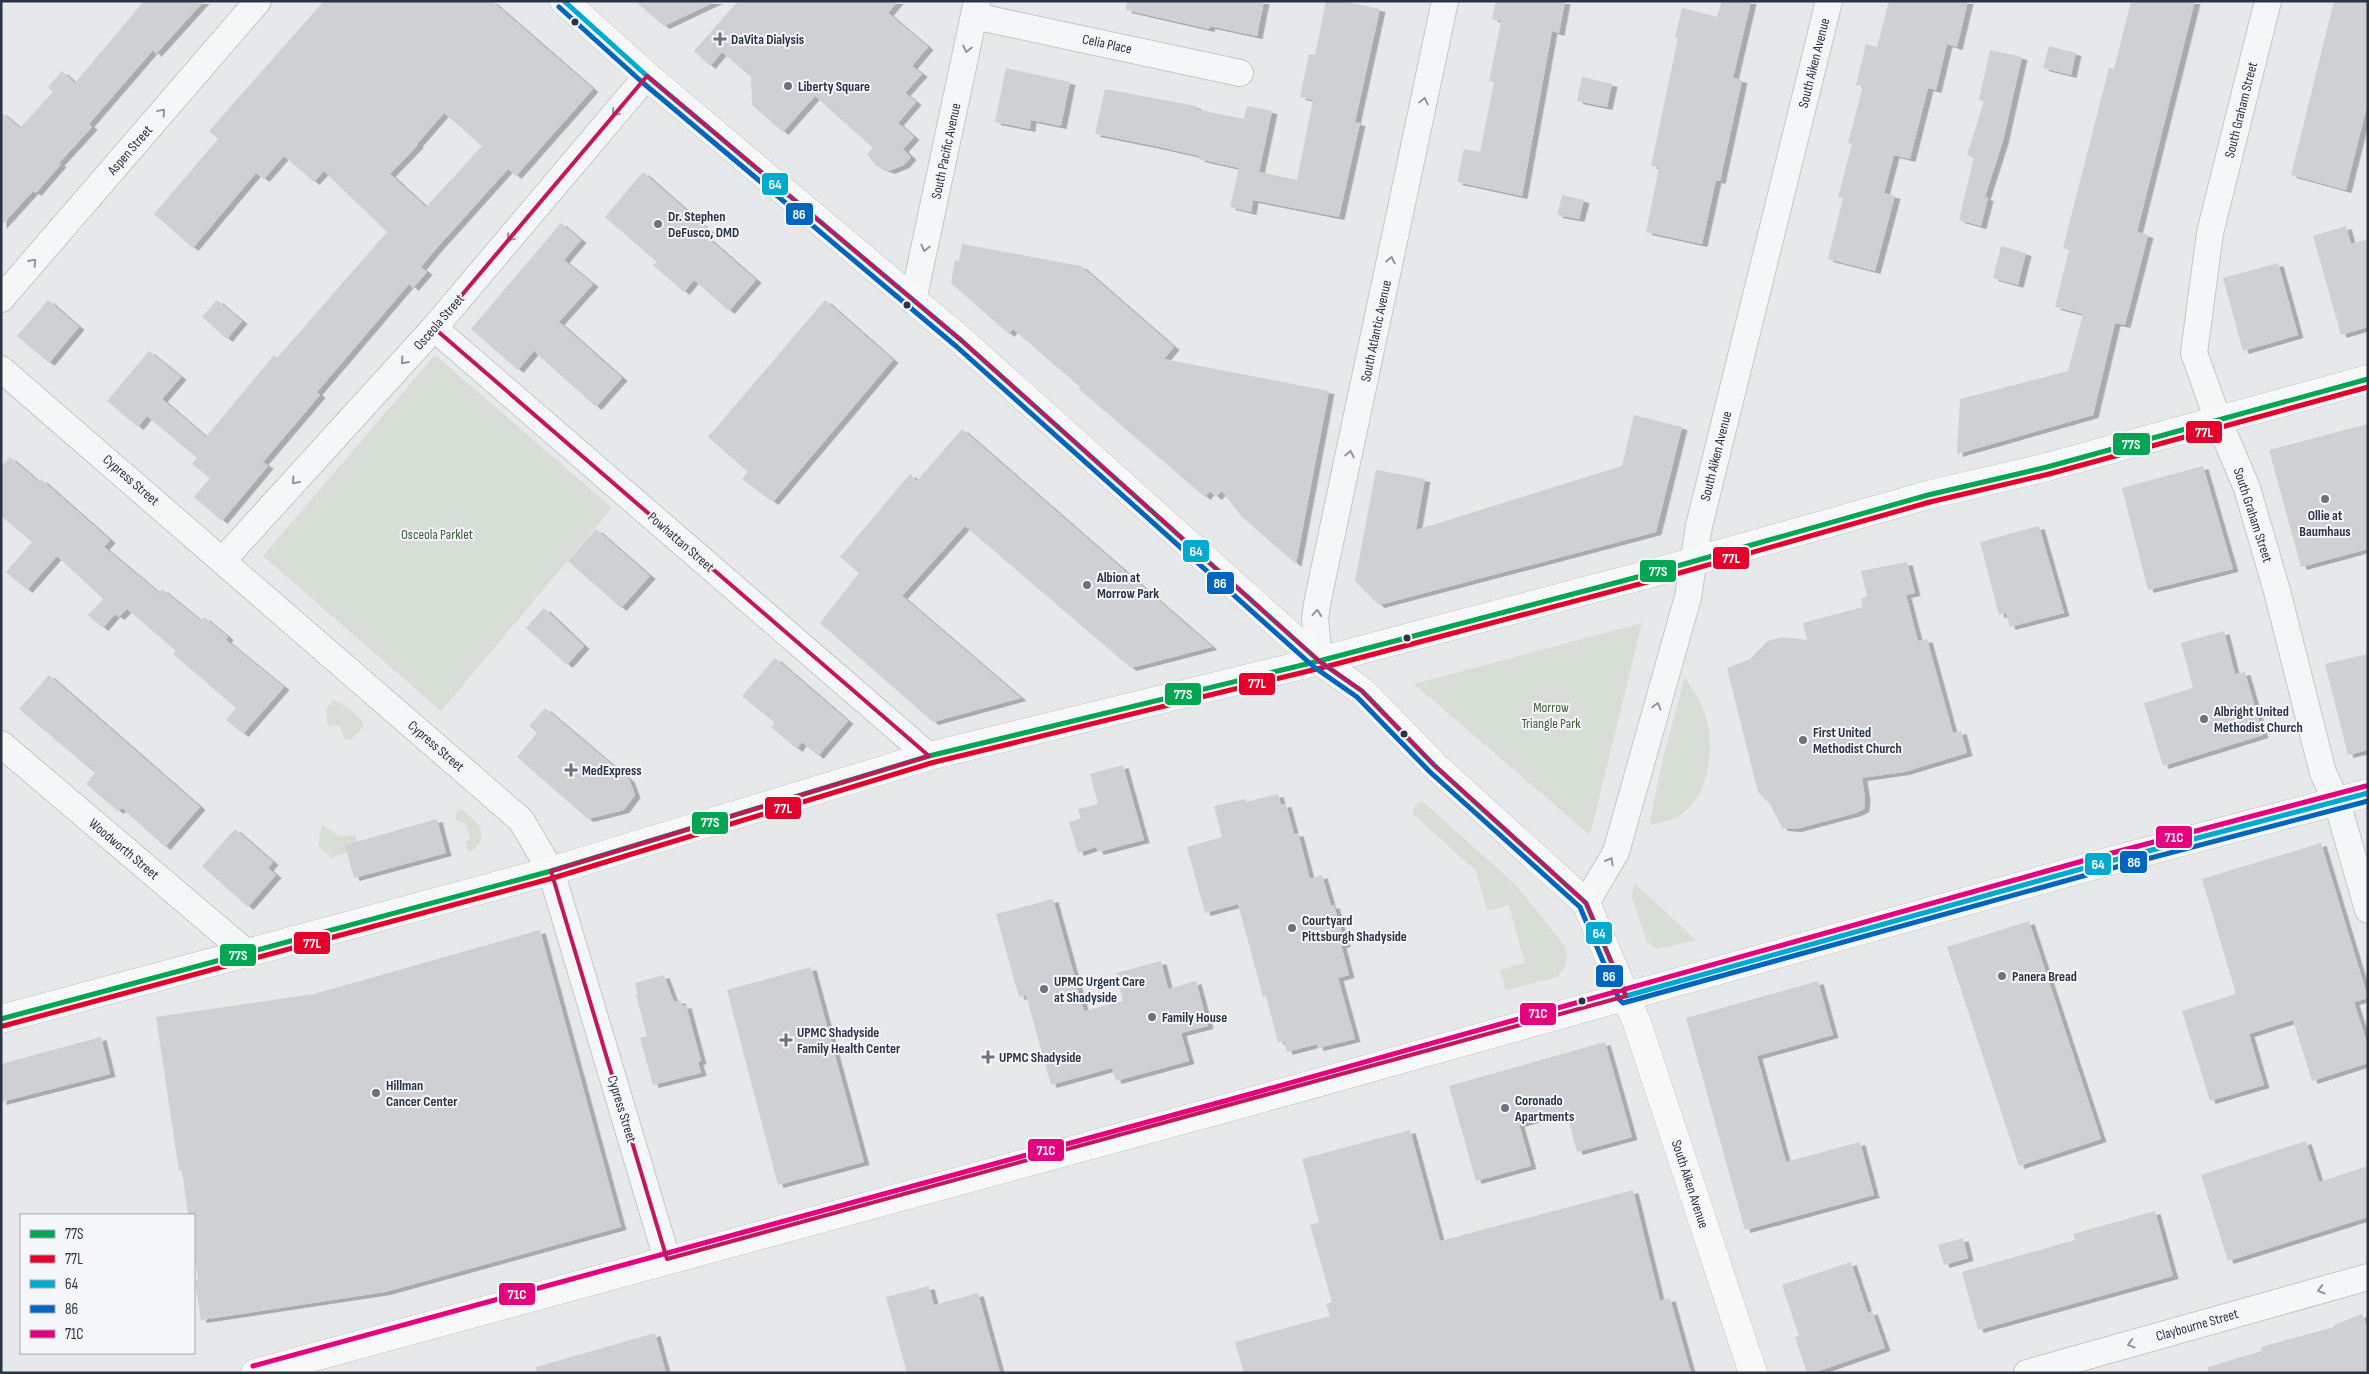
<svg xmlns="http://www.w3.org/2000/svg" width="2369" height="1374" viewBox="0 0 2369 1374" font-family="'Sofia Sans Condensed',sans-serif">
	<defs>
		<filter id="shadow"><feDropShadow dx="5.5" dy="3" stdDeviation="0" flood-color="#0004"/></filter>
	</defs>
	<rect width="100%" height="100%" fill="#e6e8ea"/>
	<g fill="#d6ded6">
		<polygon points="435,355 612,508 441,711 263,556"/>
		<polygon points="1642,623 1590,835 1414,684"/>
		<path d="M 1685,677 C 1693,690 1702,703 1706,718 C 1715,749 1709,798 1679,816 C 1670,821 1659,823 1649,825 L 1664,754 Z"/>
		<path d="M 333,700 C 343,702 359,716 364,725 L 351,740 L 345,739 L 339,725 L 328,726 L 326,709 Z"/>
		<polygon points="1422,801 1516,885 1564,945 1567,957 1564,968 1557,977 1506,990 1500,970 1525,963 1509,905 1487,911 1476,871 1412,813 1416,804"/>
		<path d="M 461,809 C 466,814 473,818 477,823 C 486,833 480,849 468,852 L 465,842 L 470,839 L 467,825 L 456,819 L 456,814 Z"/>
		<polygon points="322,825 340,836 355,835 357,842 345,845 348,853 335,856 333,859 318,846"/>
		<polygon points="1634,883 1696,940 1657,949 1647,942 1632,897"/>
	</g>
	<g fill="#ced0d3" fill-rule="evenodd" filter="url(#shadow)">
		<polygon points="144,1 204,1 156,54 153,50 89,124 92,127 59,163 61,164 36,193 33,191 1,226 1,112 20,128 53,92 48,87 62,71 75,83"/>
		<path d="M 324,1 L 492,1 L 593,89 L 516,176 L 508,169 L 435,250 L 421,267 L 427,272 L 413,288 L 409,284 L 317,392 L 320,395 L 263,462 L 268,466 L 222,521 L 194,497 L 210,478 L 192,464 L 197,458 L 147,416 L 138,427 L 107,401 L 149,351 L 181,377 L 162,399 L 206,437 L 274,355 L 277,358 L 387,232 L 324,171 L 314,182 L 284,156 L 264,179 L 256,173 L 193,248 L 154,214 L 218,139 L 209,131 ZM 444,113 L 482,146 L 426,207 L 390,174 L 418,145 L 417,144 Z"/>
		<polygon points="635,1 717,1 664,26"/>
		<polygon points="738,1 898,1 888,13 928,47 912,66 922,74 905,93 916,102 898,123 914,137 903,149 911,157 904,165 889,171 876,166 867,154 873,148 815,96 783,132 752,105 751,77 722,52 710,66 694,51"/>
		<polygon points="1127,1 1264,1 1257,36 1210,26 1209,29 1126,10"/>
		<polygon points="1326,1 1342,1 1380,9 1355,122 1360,123 1339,217 1253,200 1251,212 1230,207 1239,168 1199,159 1199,156 1160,147 1095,134 1105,89 1196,106 1195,109 1244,119 1247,106 1272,111 1259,172 1297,180 1313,100 1300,97 1309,54 1315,55"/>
		<polygon points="1496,1 1565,1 1559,33 1552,31 1522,196 1457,182 1464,149 1480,152 1494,82 1489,81 1501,21 1492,19"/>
		<polygon points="1722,1 1751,1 1733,78 1742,80 1720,181 1716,180 1702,244 1646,232 1659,167 1651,166 1678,38 1675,38 1682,8 1717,17"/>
		<polygon points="1889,1 1968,1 1957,47 1947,44 1936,90 1928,88 1910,159 1894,155 1884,193 1895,196 1875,271 1828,259 1843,198 1838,197 1852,144 1848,143 1863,86 1856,85 1866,44 1877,47"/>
		<polygon points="2131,1 2195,1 2137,232 2148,235 2125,325 2115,323 2093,415 1957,454 1960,399 2068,371 2083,314 2055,307 2069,250 2063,248 2109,68 2114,69"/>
		<polygon points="2334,1 2368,1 2368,102 2346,190 2291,175"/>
		<polygon points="2049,46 2076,53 2071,75 2043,68"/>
		<polygon points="1990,50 2022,57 2003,141 1985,197 1988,198 1981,226 1959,220 1974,157 1967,155 1984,101 1979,100"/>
		<polygon points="1006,68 1070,82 1061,126 1031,120 1030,129 995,122"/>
		<polygon points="1582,77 1612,84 1607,107 1577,101"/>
		<polygon points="643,172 711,232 707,237 756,280 729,311 694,280 684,292 653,265 657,262 605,217"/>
		<polygon points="1562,195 1584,200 1579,219 1557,215"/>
		<polygon points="561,223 581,240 564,260 593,284 559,322 622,378 596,407 534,351 518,370 471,329"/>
		<polygon points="2346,226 2351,244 2368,239 2368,327 2341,335 2313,236"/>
		<polygon points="962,244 1081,266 1174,347 1164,359 1329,391 1296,564 1241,516 1222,491 1216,497 1210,491 1205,497 1079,389 1080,387 1013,329 1009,334 951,283 955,260 959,261"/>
		<polygon points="2001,246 2026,253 2018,285 1993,278"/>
		<polygon points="2278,263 2298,335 2243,351 2223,278"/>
		<polygon points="48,300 79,327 49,363 17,336"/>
		<polygon points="217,300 242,321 227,339 202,317"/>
		<polygon points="825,300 893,360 773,502 742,479 748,472 708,437"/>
		<polygon points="1634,415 1682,427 1656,532 1379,605 1355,581 1376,470 1425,479 1416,530 1622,466"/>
		<polygon points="2368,424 2368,549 2301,567 2269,450"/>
		<polygon points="962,429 1212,647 1131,668 965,526 902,596 1021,698 933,722 820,623 859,573 840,557 910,474 917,481"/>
		<polygon points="10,457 39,482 41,479 110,540 104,547 159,593 162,589 201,621 204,617 228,637 226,640 284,687 243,734 226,720 236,708 173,654 176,651 127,609 119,617 115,614 103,628 88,615 103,599 57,556 27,590 6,572 32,542 1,516 1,467"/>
		<polygon points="2203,466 2233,569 2148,590 2122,488"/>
		<polygon points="2039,526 2064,613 2010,627 2006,613 1999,615 1980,542"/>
		<polygon points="596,529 650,576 621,608 568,561"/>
		<polygon points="1907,562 1915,593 1906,595 1918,641 1927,639 1953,733 1961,731 1967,753 1904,772 1862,778 1865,798 1864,809 1856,813 1796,829 1782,828 1770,804 1758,792 1727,668 1750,659 1768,641 1782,637 1807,640 1803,623 1863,607 1861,599 1867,596 1861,571"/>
		<polygon points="544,608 584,646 567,665 526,628"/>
		<polygon points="2224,631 2235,674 2245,672 2263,735 2163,766 2144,703 2193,688 2181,643"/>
		<polygon points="2368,654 2368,750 2348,755 2325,664"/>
		<polygon points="775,658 848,721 818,756 802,742 797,749 771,727 775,723 742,696"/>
		<polygon points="49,675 200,807 165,847 122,808 118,811 86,784 95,773 19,709"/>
		<polygon points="545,708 629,779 635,795 624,810 588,819 517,757 537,733 529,726"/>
		<polygon points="1123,765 1144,840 1098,852 1096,847 1078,853 1069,822 1081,819 1078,809 1098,804 1090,774"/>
		<polygon points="1278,794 1281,805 1286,804 1294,834 1298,833 1310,879 1322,875 1331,906 1334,905 1345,944 1341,945 1349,975 1338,978 1355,1039 1318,1048 1317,1044 1287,1052 1284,1041 1278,1042 1266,996 1263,997 1238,904 1205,913 1187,847 1222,837 1214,806 1245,799 1246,802"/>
		<polygon points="437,819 446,853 354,878 345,845"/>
		<polygon points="235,829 273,862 268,868 276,875 248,907 202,866"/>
		<polygon points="2321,843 2368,998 2354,1002 2368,1046 2368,1063 2312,1081 2293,1020 2249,1034 2264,1085 2210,1101 2182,1011 2236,994 2202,879"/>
		<polygon points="1053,899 1084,1011 1123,1001 1116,973 1161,961 1168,989 1196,981 1208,1026 1181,1033 1189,1061 1116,1081 1112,1068 1051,1085 1026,995 1019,997 996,914"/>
		<polygon points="2029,921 2101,1139 2019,1166 1947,947"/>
		<polygon points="540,930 621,1227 385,1292 201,1320 195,1281 198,1280 194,1253 194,1215 188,1215 182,1170 179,1171 156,1017 314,994"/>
		<polygon points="811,967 864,1162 778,1185 727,990"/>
		<polygon points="664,975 674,1002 680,1000 682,1006 686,1005 701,1061 698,1062 701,1073 653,1085 640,1038 647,1036 636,995 638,994 635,983"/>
		<polygon points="1818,981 1833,1035 1757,1056 1786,1162 1860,1142 1874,1195 1745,1230 1686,1018"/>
		<polygon points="101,1037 110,1074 1,1102 1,1064"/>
		<polygon points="1605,1042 1632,1137 1577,1152 1566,1111 1519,1124 1531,1166 1476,1181 1449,1086"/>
		<polygon points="1410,1130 1440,1241 1633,1190 1660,1301 1670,1298 1691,1373 1244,1373 1235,1342 1330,1316 1326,1304 1332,1302 1310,1225 1319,1222 1302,1159"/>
		<polygon points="2306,1141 2319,1182 2368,1166 2368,1217 2228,1261 2201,1175"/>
		<polygon points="2155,1211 2173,1276 1978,1330 1962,1272 2075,1240 2073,1234"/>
		<polygon points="1963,1238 1968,1258 1944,1265 1938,1245"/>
		<polygon points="1851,1262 1868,1313 1872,1311 1885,1348 1813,1373 1807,1373 1795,1337 1799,1336 1782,1285"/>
		<polygon points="929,1286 934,1305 978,1293 1000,1373 907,1373 886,1297"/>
		<polygon points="2362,1314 2368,1328 2368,1373 2208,1373 2208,1367 2262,1351 2261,1347 2334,1327 2334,1325"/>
		<polygon points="655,1333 666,1373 537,1373 536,1367"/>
	</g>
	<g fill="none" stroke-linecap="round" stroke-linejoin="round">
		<g stroke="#c4c6c8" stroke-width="28">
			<g id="minor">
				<polyline points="2268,1 2210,233 2194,353 2218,420 2247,488 2277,591 2323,773 2337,802 2368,910"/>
				<polyline points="974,16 1240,73"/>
				<polyline points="1,299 258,1"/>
				<polyline points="913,301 977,1"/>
				<polyline points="434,328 929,756"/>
				<polyline points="1,369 521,820 551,871 667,1259"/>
				<polyline points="223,560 434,328 647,76"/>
				<polyline points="1319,661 1315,618 1318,599 1445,1"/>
				<polyline points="1,744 247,953"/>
				<polyline points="1586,903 1616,852 1688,597 1699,526 1829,1"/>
				<polyline points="2027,1373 2368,1277"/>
			</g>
		</g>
		<g stroke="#c4c6c8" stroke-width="29">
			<g id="secondary">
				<polyline points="1319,661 1362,691 1435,766 1586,903 1637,1023 1753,1373"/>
				<polyline points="255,1373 1256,1100 2099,864 2368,793"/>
			</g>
		</g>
		<g stroke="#c2c5c8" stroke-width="29">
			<g id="primary">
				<polyline points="564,1 647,76 962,341 1319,661"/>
				<polyline points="1,1019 551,871 929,756 1319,661 1649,574 1928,495 2047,467 2368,379"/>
			</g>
		</g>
		<use href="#minor" stroke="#f5f6f7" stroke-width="26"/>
		<use href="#secondary" stroke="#f8f8f8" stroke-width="28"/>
		<use href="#primary" stroke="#f8f8f8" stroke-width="28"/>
		<g stroke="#f4f6f9" stroke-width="9">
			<polyline id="bus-1" points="1,1019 551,871 929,756 1319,661 1649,574 1928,495 2047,467 2368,379"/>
		</g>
		<g stroke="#f4f6f9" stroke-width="9">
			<polyline id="bus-2" points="3,1026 553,878 931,763 1321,668 1651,581 1930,502 2049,474 2368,387"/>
		</g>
		<g stroke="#f4f6f9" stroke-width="9">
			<polyline id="bus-3" points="564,1 647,76 962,341 1319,661 1362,691 1435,766 1586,903 1626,996 2099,864 2368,793"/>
		</g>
		<g stroke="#f4f6f9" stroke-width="9">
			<polyline id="bus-4" points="559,7 642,82 957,347 1314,667 1357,697 1430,772 1580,907 1619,999 1623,1003 2101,871 2368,801"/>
		</g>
		<g stroke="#f4f6f9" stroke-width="9">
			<polyline id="bus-5" points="253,1366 1254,1093 2097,857 2366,786"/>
		</g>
		<use href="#bus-1" stroke="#00a651" stroke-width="5"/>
		<use href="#bus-2" stroke="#e4002b" stroke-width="5"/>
		<use href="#bus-3" stroke="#00a9ce" stroke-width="5"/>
		<use href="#bus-4" stroke="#0065bd" stroke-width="5"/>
		<use href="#bus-5" stroke="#e5007d" stroke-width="5"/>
	</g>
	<defs><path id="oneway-chevron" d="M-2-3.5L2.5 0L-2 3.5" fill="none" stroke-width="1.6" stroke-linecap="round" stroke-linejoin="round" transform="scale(1.25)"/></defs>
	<g stroke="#90959e">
		<use href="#oneway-chevron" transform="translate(967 49) rotate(102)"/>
		<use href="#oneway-chevron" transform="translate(1424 101) rotate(-78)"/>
		<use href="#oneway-chevron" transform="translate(162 112) rotate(-49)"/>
		<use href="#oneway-chevron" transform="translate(615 113) rotate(130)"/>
		<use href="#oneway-chevron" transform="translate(510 238) rotate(130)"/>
		<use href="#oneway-chevron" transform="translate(925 248) rotate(103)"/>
		<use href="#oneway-chevron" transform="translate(1391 260) rotate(-78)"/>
		<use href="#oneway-chevron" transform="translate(33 262) rotate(-49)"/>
		<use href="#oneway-chevron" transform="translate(404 361) rotate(132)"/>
		<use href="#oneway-chevron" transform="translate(1350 454) rotate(-78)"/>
		<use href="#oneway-chevron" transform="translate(295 481) rotate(132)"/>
		<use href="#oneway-chevron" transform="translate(1317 613) rotate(-85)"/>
		<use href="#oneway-chevron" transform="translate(1657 706) rotate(-74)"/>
		<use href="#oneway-chevron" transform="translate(1610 861) rotate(-60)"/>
		<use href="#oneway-chevron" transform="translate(2321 1290) rotate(164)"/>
		<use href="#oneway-chevron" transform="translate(2131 1344) rotate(164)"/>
	</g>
	<path fill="none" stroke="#c2185b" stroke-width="4" stroke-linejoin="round" d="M 647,76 L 962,341 L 1319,661 L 1362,691 L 1435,766 L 1586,903 L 1626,996 L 667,1259 L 551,871 L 929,756 L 434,328 Z"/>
	<g fill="#2b3445" stroke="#f4f6f9" stroke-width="2">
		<circle cx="575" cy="22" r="4.5"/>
		<circle cx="907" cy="305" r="4.5"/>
		<circle cx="1407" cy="638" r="4.5"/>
		<circle cx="1404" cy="734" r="4.5"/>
		<circle cx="1582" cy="1001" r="4.5"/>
	</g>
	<g fill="#6c737f" stroke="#f4f6f9" stroke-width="2">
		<path d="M717.5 31.5h5v5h5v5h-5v5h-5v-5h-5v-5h5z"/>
		<circle cx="788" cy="86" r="5"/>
		<circle cx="658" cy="224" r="5"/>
		<circle cx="2325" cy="499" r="5"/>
		<circle cx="1087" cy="585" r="5"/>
		<circle cx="2204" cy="719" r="5"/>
		<circle cx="1803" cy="740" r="5"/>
		<path d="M568.5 762.5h5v5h5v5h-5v5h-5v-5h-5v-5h5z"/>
		<circle cx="1292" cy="928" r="5"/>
		<circle cx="2002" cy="976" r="5"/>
		<circle cx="1044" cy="989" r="5"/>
		<circle cx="1152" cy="1017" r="5"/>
		<path d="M783.5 1032.5h5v5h5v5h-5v5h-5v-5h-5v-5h5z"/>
		<path d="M985.5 1049.5h5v5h5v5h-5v5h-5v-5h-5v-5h5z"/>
		<circle cx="376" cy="1093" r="5"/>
		<circle cx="1505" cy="1108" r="5"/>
	</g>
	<g text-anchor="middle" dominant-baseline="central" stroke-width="4" stroke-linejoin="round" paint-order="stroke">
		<g font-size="14" font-weight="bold" fill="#2b3445" stroke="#f4f6f9" text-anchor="start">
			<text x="731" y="39">DaVita Dialysis</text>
			<text x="798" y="86">Liberty Square</text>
			<text x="668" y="216">Dr. Stephen<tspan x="668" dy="16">DeFusco, DMD</tspan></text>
			<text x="2325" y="515" text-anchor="middle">Ollie at<tspan x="2325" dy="16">Baumhaus</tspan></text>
			<text x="1097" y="577">Albion at<tspan x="1097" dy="16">Morrow Park</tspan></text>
			<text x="2214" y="711">Albright United<tspan x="2214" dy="16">Methodist Church</tspan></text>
			<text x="1813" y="732">First United<tspan x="1813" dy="16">Methodist Church</tspan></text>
			<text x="582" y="770">MedExpress</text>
			<text x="1302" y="920">Courtyard<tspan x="1302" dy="16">Pittsburgh Shadyside</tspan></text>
			<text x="2012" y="976">Panera Bread</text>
			<text x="1054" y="981">UPMC Urgent Care<tspan x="1054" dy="16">at Shadyside</tspan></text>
			<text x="1162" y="1017">Family House</text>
			<text x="797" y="1032">UPMC Shadyside<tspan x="797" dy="16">Family Health Center</tspan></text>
			<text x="999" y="1057">UPMC Shadyside</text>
			<text x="386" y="1085">Hillman<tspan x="386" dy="16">Cancer Center</tspan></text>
			<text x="1515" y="1100">Coronado<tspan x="1515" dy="16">Apartments</tspan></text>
		</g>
		<g font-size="14" fill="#2b3445" stroke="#f4f6f9">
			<text transform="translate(1107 44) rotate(12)">Celia Place</text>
			<text transform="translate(1814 63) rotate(-76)">South Aiken Avenue</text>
			<text transform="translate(2241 110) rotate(-76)">South Graham Street</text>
			<text transform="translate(130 150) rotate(-49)">Aspen Street</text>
			<text transform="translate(946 151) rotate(-78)">South Pacific Avenue</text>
			<text transform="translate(439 322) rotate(-49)">Osceola Street</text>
			<text transform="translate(1376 331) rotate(-78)">South Atlantic Avenue</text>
			<text transform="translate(1716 456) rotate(-76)">South Aiken Avenue</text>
			<text transform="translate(131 480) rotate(41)">Cypress Street</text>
			<text transform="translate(2253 515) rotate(72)">South Graham Street</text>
			<text transform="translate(681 542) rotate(41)">Powhattan Street</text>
			<text transform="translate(436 746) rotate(41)">Cypress Street</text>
			<text transform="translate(124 849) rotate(40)">Woodworth Street</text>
			<text transform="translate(622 1109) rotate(73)">Cypress Street</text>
			<text transform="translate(1690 1184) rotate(72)">South Aiken Avenue</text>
			<text transform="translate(2197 1325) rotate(-16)">Claybourne Street</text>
		</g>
		<g font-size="14" fill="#3f6138" stroke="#f4f6f9">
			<text x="437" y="534">Osceola Parklet</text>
			<text x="1551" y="707">Morrow<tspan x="1551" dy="16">Triangle Park</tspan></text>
		</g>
	</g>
	<g stroke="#f4f6f9" stroke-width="2">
		<rect x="761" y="172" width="28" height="24" rx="5" fill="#00a9ce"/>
		<rect x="785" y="202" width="29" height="24" rx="5" fill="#0065bd"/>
		<rect x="2185" y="420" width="38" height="24" rx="5" fill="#e4002b"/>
		<rect x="2112" y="432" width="39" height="24" rx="5" fill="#00a651"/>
		<rect x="1182" y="539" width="28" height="24" rx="5" fill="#00a9ce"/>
		<rect x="1712" y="546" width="38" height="24" rx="5" fill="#e4002b"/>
		<rect x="1639" y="559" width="38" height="24" rx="5" fill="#00a651"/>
		<rect x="1206" y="571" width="29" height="24" rx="5" fill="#0065bd"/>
		<rect x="1238" y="672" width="38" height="24" rx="5" fill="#e4002b"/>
		<rect x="1164" y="682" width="38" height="24" rx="5" fill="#00a651"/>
		<rect x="764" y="796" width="38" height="24" rx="5" fill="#e4002b"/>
		<rect x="691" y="811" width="38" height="24" rx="5" fill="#00a651"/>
		<rect x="2155" y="825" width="38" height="24" rx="5" fill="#e5007d"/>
		<rect x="2119" y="850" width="29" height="24" rx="5" fill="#0065bd"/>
		<rect x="2084" y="852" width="28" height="24" rx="5" fill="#00a9ce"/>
		<rect x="1585" y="921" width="28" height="24" rx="5" fill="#00a9ce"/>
		<rect x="293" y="931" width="38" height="24" rx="5" fill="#e4002b"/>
		<rect x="219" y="943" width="38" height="24" rx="5" fill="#00a651"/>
		<rect x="1595" y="964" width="29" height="24" rx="5" fill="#0065bd"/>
		<rect x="1519" y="1002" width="38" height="24" rx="5" fill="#e5007d"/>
		<rect x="1027" y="1138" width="38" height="24" rx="5" fill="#e5007d"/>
		<rect x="498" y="1282" width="38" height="24" rx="5" fill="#e5007d"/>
	</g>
	<g font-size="14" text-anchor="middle" font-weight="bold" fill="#fff">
		<text x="775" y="189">64</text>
		<text x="799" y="219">86</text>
		<text x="2204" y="437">77L</text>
		<text x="2131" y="449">77S</text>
		<text x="1196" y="556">64</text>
		<text x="1731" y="563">77L</text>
		<text x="1658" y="576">77S</text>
		<text x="1220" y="588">86</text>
		<text x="1257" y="688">77L</text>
		<text x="1183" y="699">77S</text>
		<text x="783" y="813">77L</text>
		<text x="710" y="827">77S</text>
		<text x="2174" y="842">71C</text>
		<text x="2134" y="867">86</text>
		<text x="2098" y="869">64</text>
		<text x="1599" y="938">64</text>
		<text x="312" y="948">77L</text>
		<text x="238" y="960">77S</text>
		<text x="1609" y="981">86</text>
		<text x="1538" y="1018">71C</text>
		<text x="1046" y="1155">71C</text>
		<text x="517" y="1299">71C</text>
	</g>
	<rect width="2369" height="1374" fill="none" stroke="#2b3445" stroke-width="5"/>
	<rect x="20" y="1214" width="175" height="140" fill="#f4f6f9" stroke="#a4a8b1"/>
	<rect x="30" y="1230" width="25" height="8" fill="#00a651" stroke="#a4a8b1"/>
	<text x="65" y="1239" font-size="15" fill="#2b3445">77S</text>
	<rect x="30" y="1255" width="25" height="8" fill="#e4002b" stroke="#a4a8b1"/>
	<text x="65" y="1264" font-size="15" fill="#2b3445">77L</text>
	<rect x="30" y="1280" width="25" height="8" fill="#00a9ce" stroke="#a4a8b1"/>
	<text x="65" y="1289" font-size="15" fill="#2b3445">64</text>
	<rect x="30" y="1305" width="25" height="8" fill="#0065bd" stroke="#a4a8b1"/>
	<text x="65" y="1314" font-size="15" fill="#2b3445">86</text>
	<rect x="30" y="1330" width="25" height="8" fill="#e5007d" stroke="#a4a8b1"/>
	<text x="65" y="1339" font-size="15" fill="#2b3445">71C</text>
</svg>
